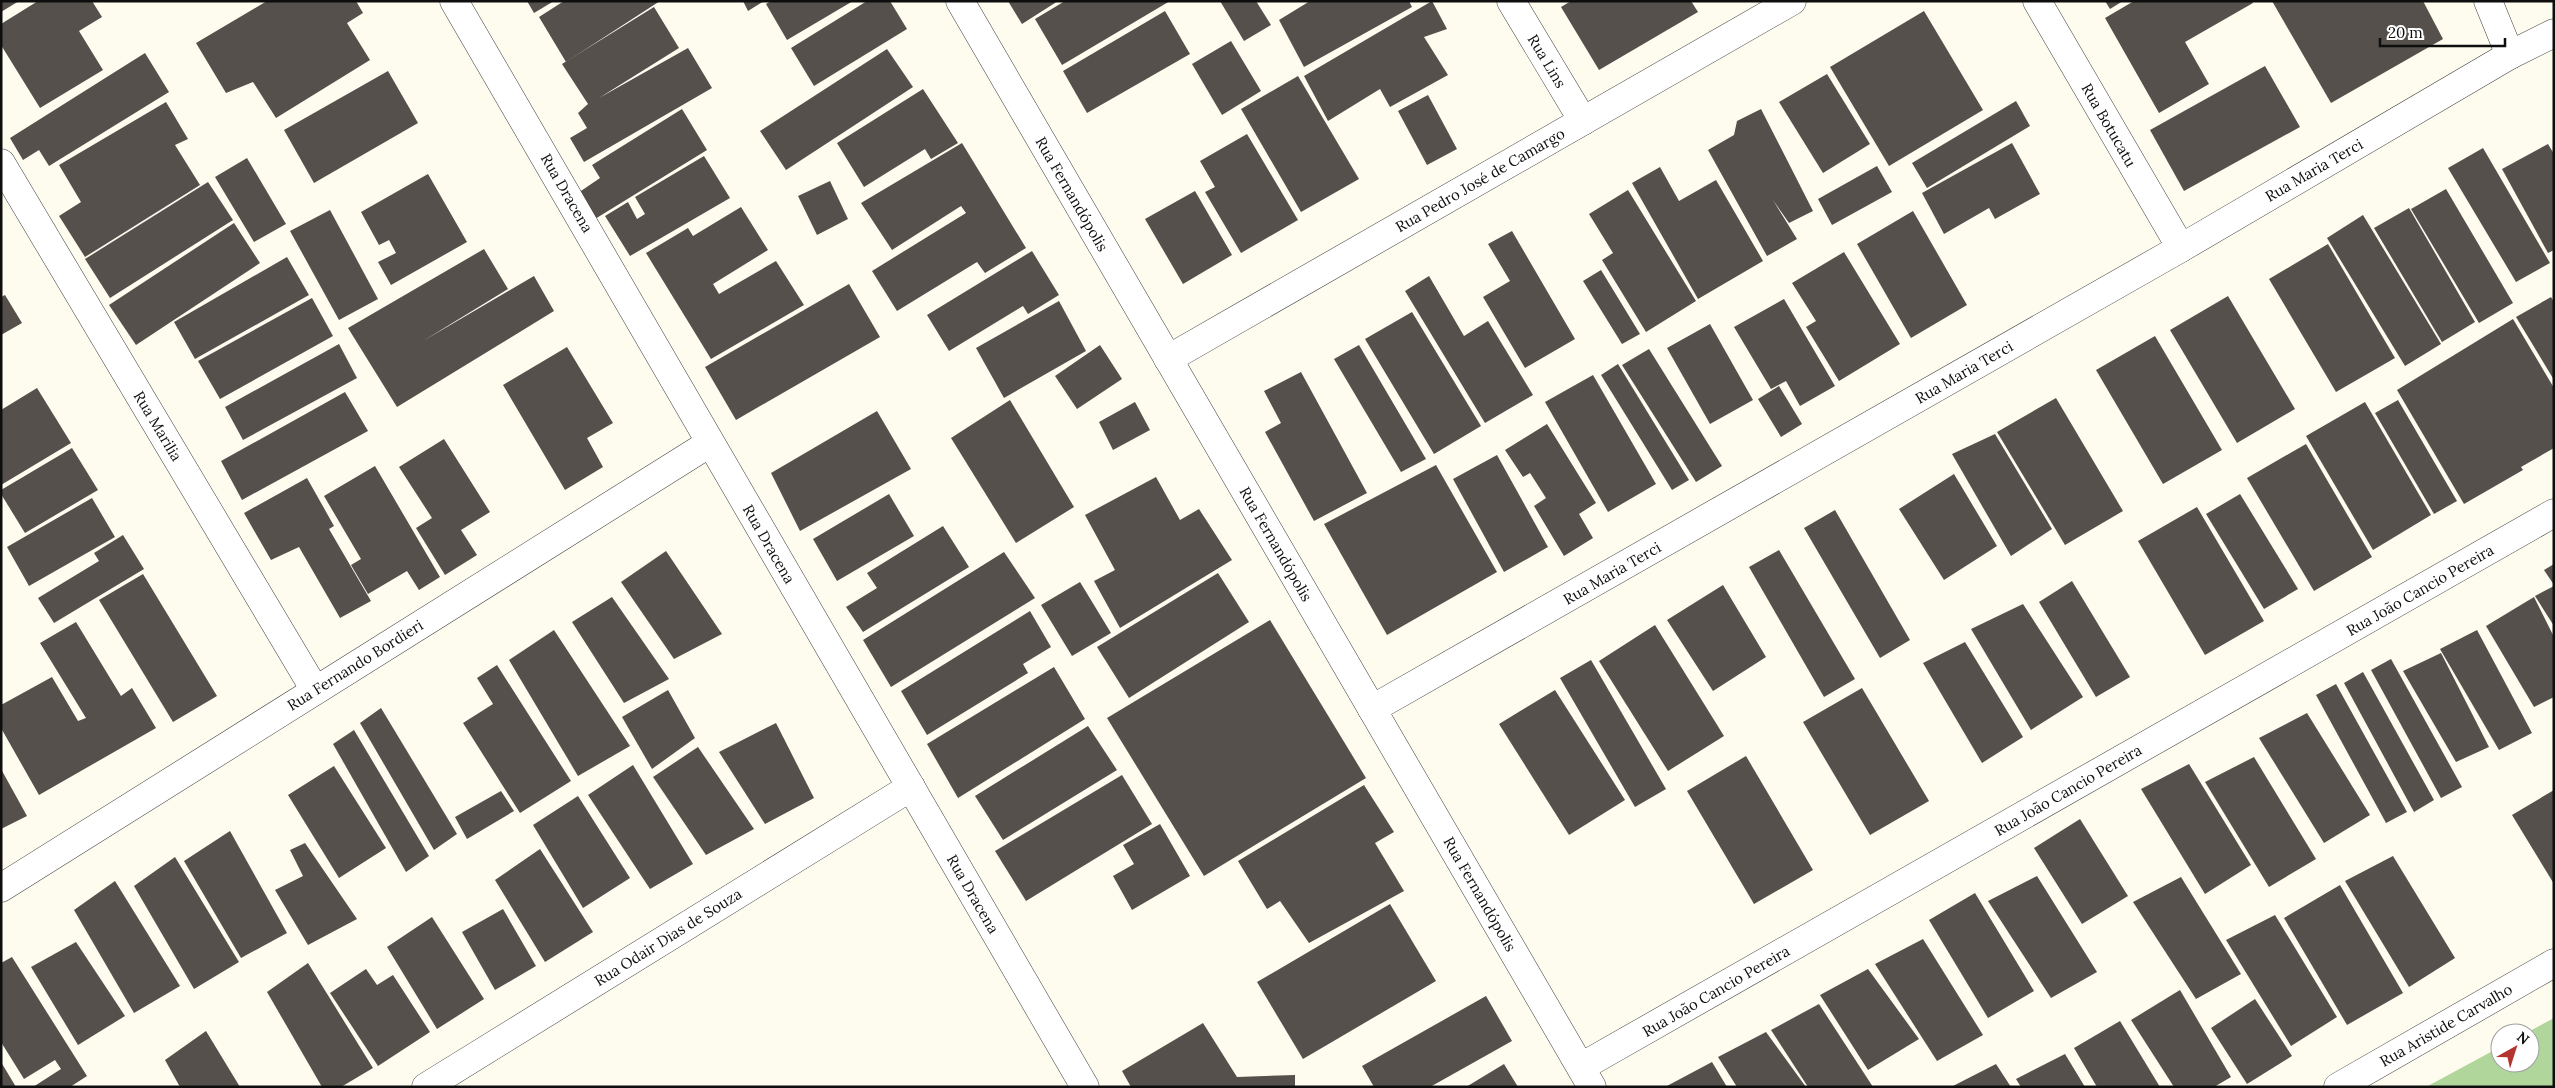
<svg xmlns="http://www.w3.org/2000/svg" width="2555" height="1088" viewBox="0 0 2555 1088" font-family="Lora,serif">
	<rect width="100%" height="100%" fill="#fefcef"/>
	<polygon fill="#b1d69c" points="2554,1018 2554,1087 2426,1087 2500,1047 2500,1063 2530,1063 2530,1033 2526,1033"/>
	<g fill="#55504b">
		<polygon points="1,1 19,1 1,12"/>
		<polygon points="38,1 92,1 102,17 79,31 103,70 40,108 1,45 1,24"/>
		<polygon points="267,1 356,1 363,13 347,23 370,60 276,118 253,82 226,93 196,43"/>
		<polygon points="527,1 554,1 534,13"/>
		<polygon points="564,1 660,1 566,62 539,17"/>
		<polygon points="743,1 764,1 748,11"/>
		<polygon points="771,1 853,1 787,40 766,4"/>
		<polygon points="867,1 890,1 907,29 814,86 791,48"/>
		<polygon points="1008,1 1058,1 1022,24"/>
		<polygon points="1065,1 1170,1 1062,65 1035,19"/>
		<polygon points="1220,1 1256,1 1271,25 1244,41"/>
		<polygon points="1310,1 1409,1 1412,7 1304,67 1279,20"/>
		<polygon points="1432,1 1447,29 1424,37 1448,75 1390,107 1380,89 1328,121 1304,76"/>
		<polygon points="1571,1 1691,1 1698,12 1599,70 1561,7"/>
		<polygon points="2105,1 2123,1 2110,9"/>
		<polygon points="2134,1 2252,1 2253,3 2185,42 2209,84 2159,113 2105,18"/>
		<polygon points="2272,1 2423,1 2443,39 2331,103"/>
		<polygon points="654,7 679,48 599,98 688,48 712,88 584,162 570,138 587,128 578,113 588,104 562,64"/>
		<polygon points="1165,11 1190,54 1087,113 1063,71"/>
		<polygon points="1924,11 1983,110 1889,166 1830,67"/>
		<polygon points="1231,41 1261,91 1222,115 1192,64"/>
		<polygon points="887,49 913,87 786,170 760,131"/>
		<polygon points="145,53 169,92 49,166 39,150 23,160 10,138"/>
		<polygon points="2265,66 2300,127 2184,191 2150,130"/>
		<polygon points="388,71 418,123 314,183 284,130"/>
		<polygon points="1827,74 1870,144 1823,173 1779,102"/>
		<polygon points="1298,76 1359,179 1301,212 1241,109"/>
		<polygon points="923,89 958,143 931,159 925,149 864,187 837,143"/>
		<polygon points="1428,95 1457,149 1427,165 1398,111"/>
		<polygon points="2016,101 2030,126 1927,188 1912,163"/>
		<polygon points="166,102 188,139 175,145 200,185 85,257 59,216 81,202 59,165"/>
		<polygon points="682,109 707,150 595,219 578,193 600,178 592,165"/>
		<polygon points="1761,109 1813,211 1789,223 1773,200 1797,239 1767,256 1708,150 1734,135 1737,121"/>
		<polygon points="1247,134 1298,220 1241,253 1205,192 1215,187 1200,161"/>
		<polygon points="962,143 1026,248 985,273 977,262 897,311 872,271 966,213 961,206 892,250 861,203"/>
		<polygon points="2012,143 2040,194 1995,219 1989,208 1944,234 1922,193"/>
		<polygon points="2548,144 2554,154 2554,250 2548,253 2502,169"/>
		<polygon points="2483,148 2550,263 2516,282 2448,168"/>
		<polygon points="704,156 730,198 630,256 605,216 628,202 637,219 645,214 635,197"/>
		<polygon points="247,158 286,224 254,242 215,177"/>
		<polygon points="1877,166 1892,192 1832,225 1818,199"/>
		<polygon points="1660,167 1679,201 1716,180 1763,261 1698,299 1632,183"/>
		<polygon points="428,174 467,242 391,285 378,262 396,253 389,240 379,245 361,212"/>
		<polygon points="830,181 848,219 817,235 798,196"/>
		<polygon points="208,182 233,220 110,298 85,259"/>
		<polygon points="2446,189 2513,303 2479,323 2411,209"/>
		<polygon points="1628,190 1696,301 1646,332 1602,260 1613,253 1589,214"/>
		<polygon points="1195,191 1232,255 1183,284 1145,219"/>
		<polygon points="741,207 768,250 713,284 719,294 776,261 804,305 711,359 646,253 688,228 693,236"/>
		<polygon points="2409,208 2475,322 2442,342 2374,228"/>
		<polygon points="330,210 378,299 339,320 290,231"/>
		<polygon points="1913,211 1967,305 1911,338 1857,244"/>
		<polygon points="2363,215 2441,344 2405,366 2327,238"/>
		<polygon points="234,223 260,263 136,345 109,305"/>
		<polygon points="1512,231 1575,339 1525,368 1483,297 1510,281 1488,244"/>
		<polygon points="2328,244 2395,358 2336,392 2269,279"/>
		<polygon points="484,249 508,289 423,341 534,276 554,311 397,407 348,328"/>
		<polygon points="1032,251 1059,295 1028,314 1023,306 949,351 927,315"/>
		<polygon points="1844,252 1900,344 1839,381 1806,327 1816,321 1792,283"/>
		<polygon points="287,257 309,295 195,359 174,322"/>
		<polygon points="1601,270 1640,334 1622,344 1583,281"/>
		<polygon points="1429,276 1464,336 1488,321 1533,395 1485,423 1405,291"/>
		<polygon points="849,284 880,337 736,420 705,367"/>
		<polygon points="5,295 22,323 1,335 1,297"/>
		<polygon points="2228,296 2295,409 2237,443 2170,330"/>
		<polygon points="2551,297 2554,302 2554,380 2516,317"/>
		<polygon points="312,298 333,336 220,399 198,361"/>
		<polygon points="1784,299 1835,386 1800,406 1786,381 1771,389 1734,327"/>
		<polygon points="1059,301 1086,351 1004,398 976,348"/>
		<polygon points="1412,312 1481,426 1434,454 1365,339"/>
		<polygon points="2513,319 2554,388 2554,448 2521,467 2523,470 2464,504 2397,390"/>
		<polygon points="1710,324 1753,400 1710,424 1667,348"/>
		<polygon points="2155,336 2222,450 2163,484 2096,370"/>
		<polygon points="339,344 357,378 243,440 225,407"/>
		<polygon points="1100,345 1122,379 1077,409 1055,376"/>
		<polygon points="1359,345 1426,459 1401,472 1334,359"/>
		<polygon points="567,347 613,423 587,438 603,467 565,490 503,385"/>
		<polygon points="1649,349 1722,466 1696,482 1622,365"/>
		<polygon points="1618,364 1689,480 1672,490 1601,375"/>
		<polygon points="1301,372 1367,493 1314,521 1265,432 1281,423 1264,391"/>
		<polygon points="1593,375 1656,484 1608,512 1545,402"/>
		<polygon points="1779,386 1802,424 1781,437 1758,399"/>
		<polygon points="37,388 71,443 1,485 1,410"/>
		<polygon points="345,392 368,431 242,500 221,461"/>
		<polygon points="2056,398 2123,511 2065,545 1997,432"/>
		<polygon points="1010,400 1074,507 1016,543 951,438"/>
		<polygon points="2398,400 2457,501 2434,514 2375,413"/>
		<polygon points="1135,402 1150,430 1113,450 1099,422"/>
		<polygon points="2365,402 2431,515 2373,550 2306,436"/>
		<polygon points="877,411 911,469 800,531 771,473"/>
		<polygon points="1547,424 1596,503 1579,514 1593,538 1564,556 1534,506 1546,498 1530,473 1523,477 1505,450"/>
		<polygon points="1995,434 2052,529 2011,556 1952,454"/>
		<polygon points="444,439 490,512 461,530 477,555 445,575 416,528 432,518 399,467"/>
		<polygon points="2306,444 2372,557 2314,591 2247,478"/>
		<polygon points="72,448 98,490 25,533 1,494 1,490"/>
		<polygon points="1497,455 1548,547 1504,572 1453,479"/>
		<polygon points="1436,465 1497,572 1387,635 1324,524"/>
		<polygon points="375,466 440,577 419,590 407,571 368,594 351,565 361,559 324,496"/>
		<polygon points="1954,474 1997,546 1944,580 1899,509"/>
		<polygon points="1156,477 1180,520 1199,509 1232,560 1120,628 1094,581 1115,570 1085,515"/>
		<polygon points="307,478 334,526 329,529 371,601 340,618 299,547 271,560 244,513"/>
		<polygon points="889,494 914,536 837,581 813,539"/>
		<polygon points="2240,494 2298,589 2264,609 2206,514"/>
		<polygon points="92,498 115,537 29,586 7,547"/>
		<polygon points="2197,507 2264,621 2205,655 2138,541"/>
		<polygon points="1835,510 1910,640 1880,658 1804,528"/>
		<polygon points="943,526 969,567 863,632 846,607 877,588 867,573"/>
		<polygon points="123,535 144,569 54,623 38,598 99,561 94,553"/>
		<polygon points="1779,550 1855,679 1824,697 1749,567"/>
		<polygon points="666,551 722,634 674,659 621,582"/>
		<polygon points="1004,552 1035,598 891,687 863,640"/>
		<polygon points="2554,564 2554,585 2544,570"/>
		<polygon points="1218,573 1249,622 1129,698 1097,647"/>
		<polygon points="143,574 217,696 173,722 99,600"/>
		<polygon points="2072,581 2130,677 2096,697 2039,602"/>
		<polygon points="1080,582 1111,633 1072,656 1041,605"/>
		<polygon points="1723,585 1766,657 1713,691 1667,620"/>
		<polygon points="2554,586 2554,626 2535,596"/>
		<polygon points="612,597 669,679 624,703 572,622"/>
		<polygon points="2534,597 2554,637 2554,697 2534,707 2486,626"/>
		<polygon points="2023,604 2083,697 2031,730 1971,629"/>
		<polygon points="1030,611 1051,647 1023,664 1028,673 927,735 901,691"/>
		<polygon points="1270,620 1366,778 1204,876 1107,718"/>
		<polygon points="76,622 121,696 132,688 156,728 39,795 1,728 1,705 52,677 78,721 86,718 40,643"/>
		<polygon points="1655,625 1724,736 1668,771 1599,661"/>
		<polygon points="554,630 630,746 578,776 509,660"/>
		<polygon points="2477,630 2532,733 2499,750 2440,649"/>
		<polygon points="1965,642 2023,737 1982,763 1923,663"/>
		<polygon points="2441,653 2489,747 2456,762 2403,671"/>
		<polygon points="2391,659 2462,787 2441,798 2371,670"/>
		<polygon points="1591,660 1666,789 1635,807 1560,678"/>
		<polygon points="497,665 571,781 520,813 463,723 493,704 477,678"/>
		<polygon points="1054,667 1085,719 958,798 927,744"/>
		<polygon points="2363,672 2434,800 2414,812 2344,683"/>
		<polygon points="2336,684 2407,812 2386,823 2316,695"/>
		<polygon points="1862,688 1929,801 1870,835 1803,722"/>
		<polygon points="668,690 695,738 652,769 622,717"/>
		<polygon points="1555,690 1625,800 1569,835 1499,724"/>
		<polygon points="381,708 457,834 434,850 360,723"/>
		<polygon points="2307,713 2370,815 2324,843 2259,738"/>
		<polygon points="776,723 814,798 765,824 719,752"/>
		<polygon points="1088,726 1117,770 1003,840 975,796"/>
		<polygon points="354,730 429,856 406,872 333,744"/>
		<polygon points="698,747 754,829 706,855 653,777"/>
		<polygon points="1746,756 1813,870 1754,904 1687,791"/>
		<polygon points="2254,757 2316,859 2269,887 2205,782"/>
		<polygon points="2189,764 2251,865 2205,894 2141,789"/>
		<polygon points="633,765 693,864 650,889 588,795"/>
		<polygon points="334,766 386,848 339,878 288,795"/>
		<polygon points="1,769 27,816 1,829"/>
		<polygon points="1122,775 1152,824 1026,901 995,851"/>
		<polygon points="1364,785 1394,832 1375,843 1404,891 1309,943 1280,901 1267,909 1238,861"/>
		<polygon points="2554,790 2554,884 2512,815"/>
		<polygon points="501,791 514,811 467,839 455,817"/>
		<polygon points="578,796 630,878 583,908 533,825"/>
		<polygon points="2080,819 2128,896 2082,924 2034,848"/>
		<polygon points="1160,824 1190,876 1132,910 1113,876 1134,864 1123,845"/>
		<polygon points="230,831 287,933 241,958 184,861"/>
		<polygon points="305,843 357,919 308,945 275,890 303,876 290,850"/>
		<polygon points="540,849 593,932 545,962 495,880"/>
		<polygon points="2393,856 2455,958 2409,987 2345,881"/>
		<polygon points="175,857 239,962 194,989 134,886"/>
		<polygon points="2037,876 2097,972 2051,998 1988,901"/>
		<polygon points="2181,877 2241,974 2196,999 2133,902"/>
		<polygon points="115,881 180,986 134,1013 74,910"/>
		<polygon points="2340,885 2403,993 2347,1025 2284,918"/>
		<polygon points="1975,893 2034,991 1988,1018 1929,920"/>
		<polygon points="1390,904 1436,981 1303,1059 1257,982"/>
		<polygon points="503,909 536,966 495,990 462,932"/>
		<polygon points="2275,915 2337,1017 2291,1046 2226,940"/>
		<polygon points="432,917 484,999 437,1029 387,947"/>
		<polygon points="1923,939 1983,1035 1937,1061 1875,964"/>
		<polygon points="76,942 125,1016 78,1045 31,967"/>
		<polygon points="12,957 87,1076 70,1087 33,1087 61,1069 55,1060 24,1079 1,1042 1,963"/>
		<polygon points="308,963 373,1068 341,1087 322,1087 267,992"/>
		<polygon points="366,969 377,985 393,975 430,1032 378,1066 330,993"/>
		<polygon points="1868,969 1919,1039 1868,1070 1820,995"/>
		<polygon points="2180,990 2231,1077 2214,1087 2174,1087 2131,1020"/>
		<polygon points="1486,996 1512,1041 1430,1087 1374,1087 1362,1066"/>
		<polygon points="2255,999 2292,1056 2247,1084 2211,1028"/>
		<polygon points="1819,1004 1873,1087 1808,1087 1771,1030"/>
		<polygon points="2120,1021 2160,1087 2097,1087 2074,1048"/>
		<polygon points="1203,1023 1237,1077 1295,1075 1295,1087 1131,1087 1122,1071"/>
		<polygon points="206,1031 240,1087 180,1087 165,1060"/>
		<polygon points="1766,1032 1806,1087 1737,1087 1718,1057"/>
		<polygon points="2065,1054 2085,1087 2021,1087 2016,1079"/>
		<polygon points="1,1062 16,1087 1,1087"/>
		<polygon points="1712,1062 1727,1087 1665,1087"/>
		<polygon points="1504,1064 1518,1087 1466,1087"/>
		<polygon points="1996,1064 2011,1087 1951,1087"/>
	</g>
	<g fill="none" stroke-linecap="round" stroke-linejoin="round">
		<g stroke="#414141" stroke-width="29">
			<g id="minor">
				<polyline points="454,1 1085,1087"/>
				<polyline points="960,1 1592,1087"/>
				<polyline points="1511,1 1583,121"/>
				<polyline points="2037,1 2181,248"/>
				<polyline points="2488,1 2510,55"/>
				<polyline points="1,163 315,690"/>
				<polyline points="1168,359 1792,1"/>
				<polyline points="1372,709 2181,248 2510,55 2554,33"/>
				<polyline points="1,888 710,443"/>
				<polyline points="1581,1067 2554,513"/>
				<polyline points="426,1087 911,787"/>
				<polyline points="2338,1087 2554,963"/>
			</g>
		</g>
		<use href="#minor" stroke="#fff" stroke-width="28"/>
	</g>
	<g text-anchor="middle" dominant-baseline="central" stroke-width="5" stroke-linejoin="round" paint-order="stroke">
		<g font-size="15" fill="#0e0e0e" stroke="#fff">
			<text transform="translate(1547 61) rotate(59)">Rua Lins</text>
			<text transform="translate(2109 125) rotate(60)">Rua Botucatu</text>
			<text transform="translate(2314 170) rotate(-30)">Rua Maria Terci</text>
			<text transform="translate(1480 180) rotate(-30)">Rua Pedro José de Camargo</text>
			<text transform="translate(567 193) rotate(60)">Rua Dracena</text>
			<text transform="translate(1072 194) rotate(60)">Rua Fernandópolis</text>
			<text transform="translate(1964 372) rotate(-30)">Rua Maria Terci</text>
			<text transform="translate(158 426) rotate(59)">Rua Marilia</text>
			<text transform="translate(769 544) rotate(60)">Rua Dracena</text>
			<text transform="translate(1276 544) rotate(60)">Rua Fernandópolis</text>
			<text transform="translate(1612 573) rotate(-30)">Rua Maria Terci</text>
			<text transform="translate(2420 590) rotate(-30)">Rua João Cancio Pereira</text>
			<text transform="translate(355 665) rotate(-32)">Rua Fernando Bordieri</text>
			<text transform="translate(2068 790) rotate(-30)">Rua João Cancio Pereira</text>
			<text transform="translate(973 894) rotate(60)">Rua Dracena</text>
			<text transform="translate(1480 894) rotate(60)">Rua Fernandópolis</text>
			<text transform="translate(668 937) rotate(-32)">Rua Odair Dias de Souza</text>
			<text transform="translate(1716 991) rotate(-30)">Rua João Cancio Pereira</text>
			<text transform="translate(2446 1025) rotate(-30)">Rua Aristide Carvalho</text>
		</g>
	</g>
	<rect width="2555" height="1088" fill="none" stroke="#0e0e0e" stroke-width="5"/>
	<g transform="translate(2515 1048) rotate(39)"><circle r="24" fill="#ffffff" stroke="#9f9f9f"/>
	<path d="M0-4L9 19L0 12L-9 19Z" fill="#b4342f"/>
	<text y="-8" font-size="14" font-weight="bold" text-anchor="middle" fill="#0e0e0e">N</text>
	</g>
	<path d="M2380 38v8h125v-8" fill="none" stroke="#0e0e0e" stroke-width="2.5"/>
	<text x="2388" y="38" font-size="15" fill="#0e0e0e" stroke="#ffffff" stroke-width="4" paint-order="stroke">20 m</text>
</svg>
